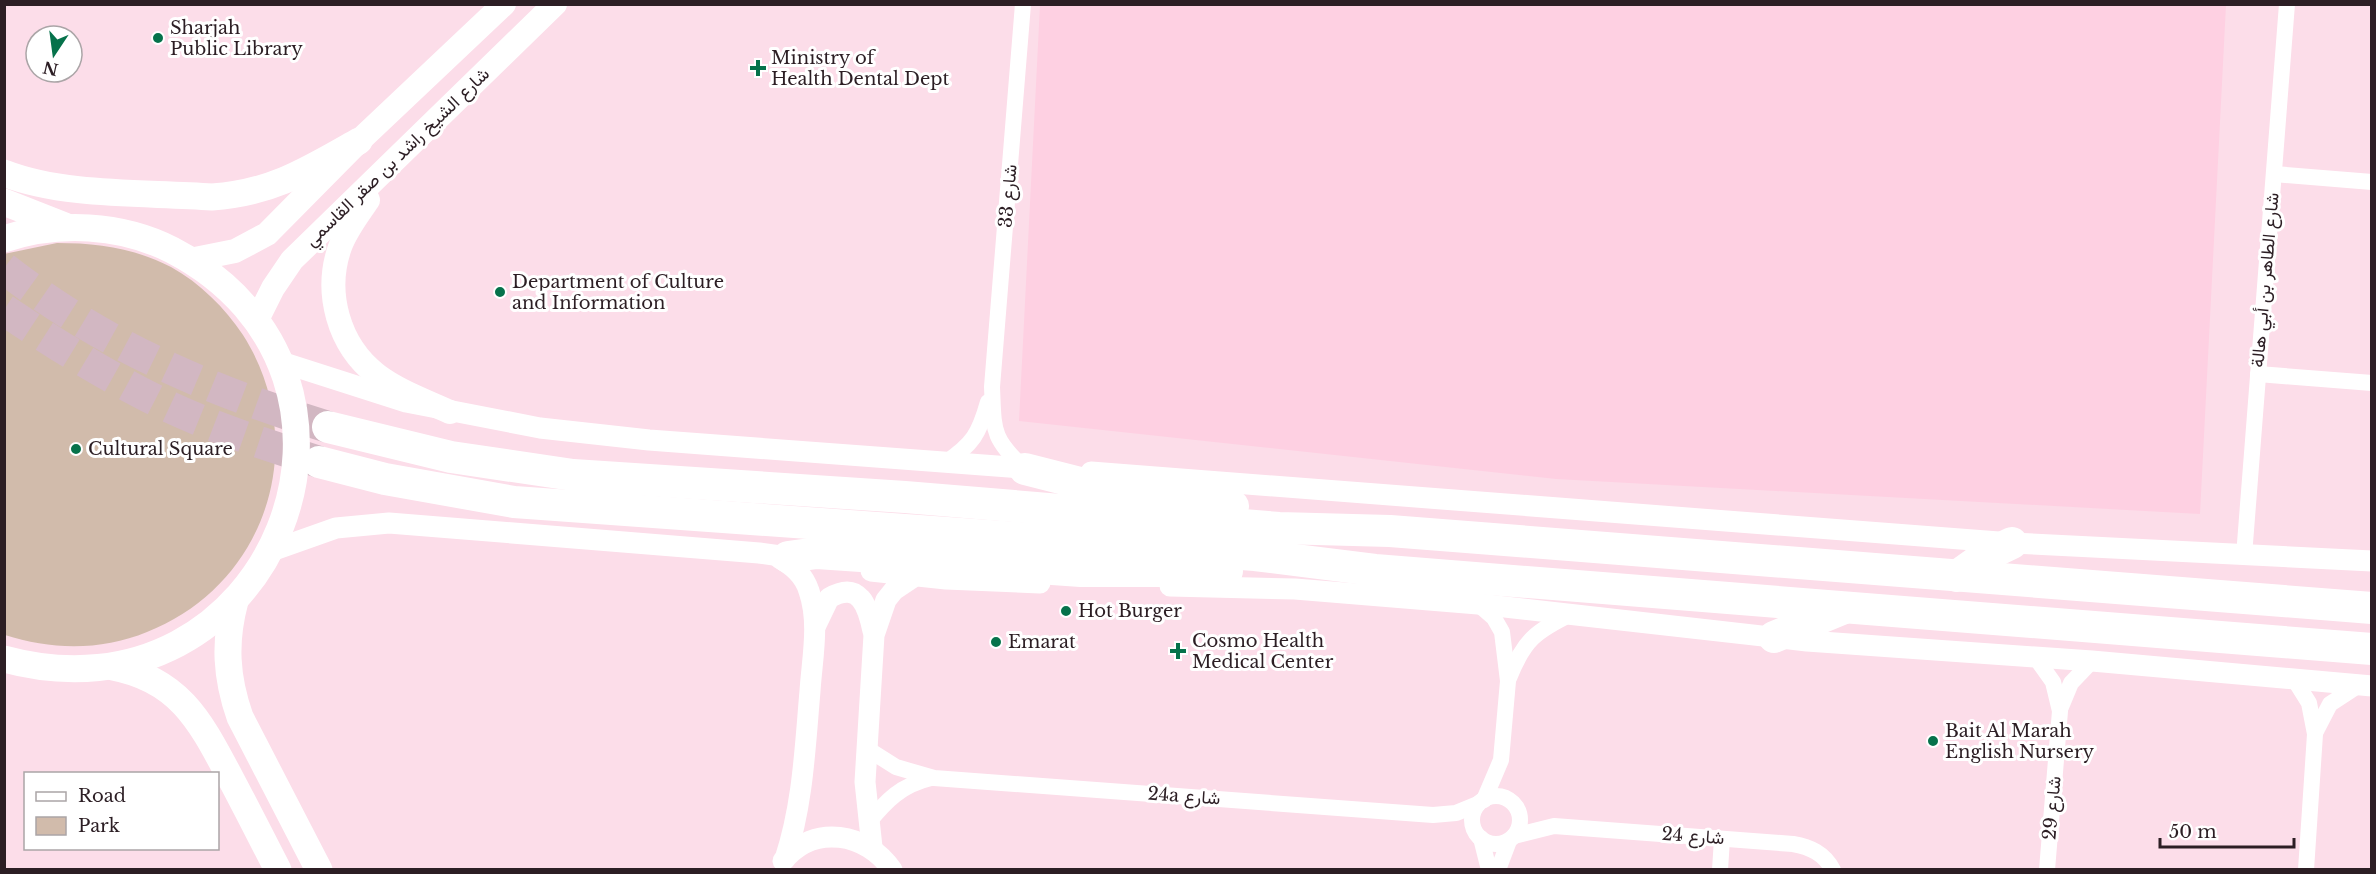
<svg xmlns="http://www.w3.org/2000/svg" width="2376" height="874" viewBox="0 0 2376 874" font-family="'Libre Baskerville',Vazirmatn,serif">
	<rect width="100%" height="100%" fill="#fcdde9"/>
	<polygon fill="#fed0e2" points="1040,5 2226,5 2200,514 1556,479 1019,421"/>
	<path fill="#d1bbab" d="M 57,243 C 97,243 134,248 171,267 C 200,283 225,308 243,335 C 312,443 267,585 147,632 C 101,651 51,650 5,635 L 4,254 Z"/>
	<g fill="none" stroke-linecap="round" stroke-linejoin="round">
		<g stroke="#d2b7c2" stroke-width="32" stroke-dasharray="32 16" stroke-linecap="butt">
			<path d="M 4,268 C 104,346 208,390 328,427"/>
			<path d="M 4,310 C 51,341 98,371 149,397 C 203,425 262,443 319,462"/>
		</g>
		<g stroke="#fff" stroke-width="16">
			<path d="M 1023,4 L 992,387 C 994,430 991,438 1025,469"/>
			<polyline points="2274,174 2372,182"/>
			<polyline points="2258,374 2372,383"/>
			<path d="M 945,463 C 973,444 979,434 988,402"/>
			<polyline points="2244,556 2287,4"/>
			<polyline points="1478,604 1494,618 1502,632 1508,681 1501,760 1484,800"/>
			<polyline points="2036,658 2053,682 2060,711 2047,870"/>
			<path d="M 1509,678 C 1524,640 1536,631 1571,614"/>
			<polyline points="2294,679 2309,703 2315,734 2306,870"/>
			<polyline points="2061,707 2071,683 2092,661"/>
			<polyline points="2316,731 2330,704 2359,685"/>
			<polyline points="866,748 896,767 934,778 1433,815 1456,813 1478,804"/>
			<circle cx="1496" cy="820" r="24"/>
			<path d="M 868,823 C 886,801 901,785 931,778"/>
			<path d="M 1514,836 L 1554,826 L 1793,844 C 1810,847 1824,853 1833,870"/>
			<polyline points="1481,838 1489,870"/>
			<polyline points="1498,870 1509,841"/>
			<polyline points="1720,870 1722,839"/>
		</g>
		<g stroke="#fff" stroke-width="21">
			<polyline points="278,361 406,402 540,428 649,440 1036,469"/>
			<polyline points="1091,472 2012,543 2372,561"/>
			<polyline points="271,551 336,528 389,523 759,553 802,559"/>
			<path d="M 779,558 C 793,566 804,575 809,591 C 820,623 812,659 810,691 C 805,748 803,804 785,859"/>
			<polyline points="871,571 946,579 1040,583"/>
			<polyline points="1170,586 1295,589 1478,604 1807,641 2092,661 2372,686"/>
			<path d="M 815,627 L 829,598 C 860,580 868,607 873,631"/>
			<polyline points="872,847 865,782 874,635 886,600 894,590 915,576"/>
			<path d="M 783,861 C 814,823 867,833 892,870"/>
		</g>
		<g stroke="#fff" stroke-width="24">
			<path d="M 368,200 C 358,215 346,230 340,247 C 324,292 338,345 377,375 C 398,391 426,401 450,412"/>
			<polyline points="190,260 235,251 267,234 359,141 504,4"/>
			<polyline points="256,322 273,288 292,260 555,4"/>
		</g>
		<g stroke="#fff" stroke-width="27">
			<path d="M 4,173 C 66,197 146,192 212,197 C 272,193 308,170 359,141"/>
			<polyline points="4,202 65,226"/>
			<path d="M 4,239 C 58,221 121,224 172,250 C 414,376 273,732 4,659"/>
			<path d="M 235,601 C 224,642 226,677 240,717 L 319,870"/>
			<path d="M 113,667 C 181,680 201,723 231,779 C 247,809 262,839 278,870"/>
		</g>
		<g stroke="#fff" stroke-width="32">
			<polyline points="328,427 451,457 573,475 905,497 1279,528 1390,531 2372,608"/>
			<polyline points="319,462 385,479 514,502 1255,555 1375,570 2372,649"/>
			<polyline points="1025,469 1088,485 1233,506"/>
			<polyline points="788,557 817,553 1081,571 1227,571"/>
			<polyline points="1957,576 1985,556 2012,543"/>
			<polyline points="1774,637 1842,609"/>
		</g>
	</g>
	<g fill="#06724b" stroke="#fff" stroke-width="2">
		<circle cx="158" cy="38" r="6"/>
		<path d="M755 59h6v6h6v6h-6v6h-6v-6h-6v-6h6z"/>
		<circle cx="500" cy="292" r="6"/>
		<circle cx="76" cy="449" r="6"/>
		<circle cx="1066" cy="611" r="6"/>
		<circle cx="996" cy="642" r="6"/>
		<path d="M1175 642h6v6h6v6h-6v6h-6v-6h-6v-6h6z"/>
		<circle cx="1933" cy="741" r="6"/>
	</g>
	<g text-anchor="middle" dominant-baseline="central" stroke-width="6" stroke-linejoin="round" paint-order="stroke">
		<g font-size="18" fill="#2c1e24" stroke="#fff" text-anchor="start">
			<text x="170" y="28">Sharjah<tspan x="170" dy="21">Public Library</tspan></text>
			<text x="771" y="58">Ministry of<tspan x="771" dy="21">Health Dental Dept</tspan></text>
			<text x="512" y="282">Department of Culture<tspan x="512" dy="21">and Information</tspan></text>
			<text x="88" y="449">Cultural Square</text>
			<text x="1078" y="611">Hot Burger</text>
			<text x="1192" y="641">Cosmo Health<tspan x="1192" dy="21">Medical Center</tspan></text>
			<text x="1008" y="642">Emarat</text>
			<text x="1945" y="731">Bait Al Marah<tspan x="1945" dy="21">English Nursery</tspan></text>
		</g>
		<g font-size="18" fill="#2c1e24" stroke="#fff">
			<text transform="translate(397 157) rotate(-44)">شارع الشيخ راشد بن صقر القاسمي</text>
			<text transform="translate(1008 196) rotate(-85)">شارع 33</text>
			<text transform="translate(2265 280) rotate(-85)">شارع الطاهر بن أبي هالة</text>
			<text transform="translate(1184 796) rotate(4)">24a شارع</text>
			<text transform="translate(2052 808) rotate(-85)">شارع 29</text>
			<text transform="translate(1693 836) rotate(4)">شارع 24</text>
		</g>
	</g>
	<rect width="2376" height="874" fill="none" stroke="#2c1e24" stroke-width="12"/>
	<rect x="24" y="772" width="195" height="78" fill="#ffffff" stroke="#aba5a7" stroke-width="1.5"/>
	<rect x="36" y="792" width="30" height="9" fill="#ffffff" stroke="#aba5a7" stroke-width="1.5"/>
	<text x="78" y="802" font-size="18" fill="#2c1e24">Road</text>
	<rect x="36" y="817" width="30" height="18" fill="#d1bbab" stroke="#aba5a7" stroke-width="1.5"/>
	<text x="78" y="832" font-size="18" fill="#2c1e24">Park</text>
	<g transform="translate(54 54) rotate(193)"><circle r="28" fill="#ffffff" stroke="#aba5a7" stroke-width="1.5"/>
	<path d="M0-4.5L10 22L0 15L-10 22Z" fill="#06724b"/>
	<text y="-9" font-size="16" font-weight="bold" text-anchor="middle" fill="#2c1e24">N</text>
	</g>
	<path d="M2160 838v9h134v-9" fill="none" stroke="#2c1e24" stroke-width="3"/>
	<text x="2169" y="838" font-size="18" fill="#2c1e24" stroke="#ffffff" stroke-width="4.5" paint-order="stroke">50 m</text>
</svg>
